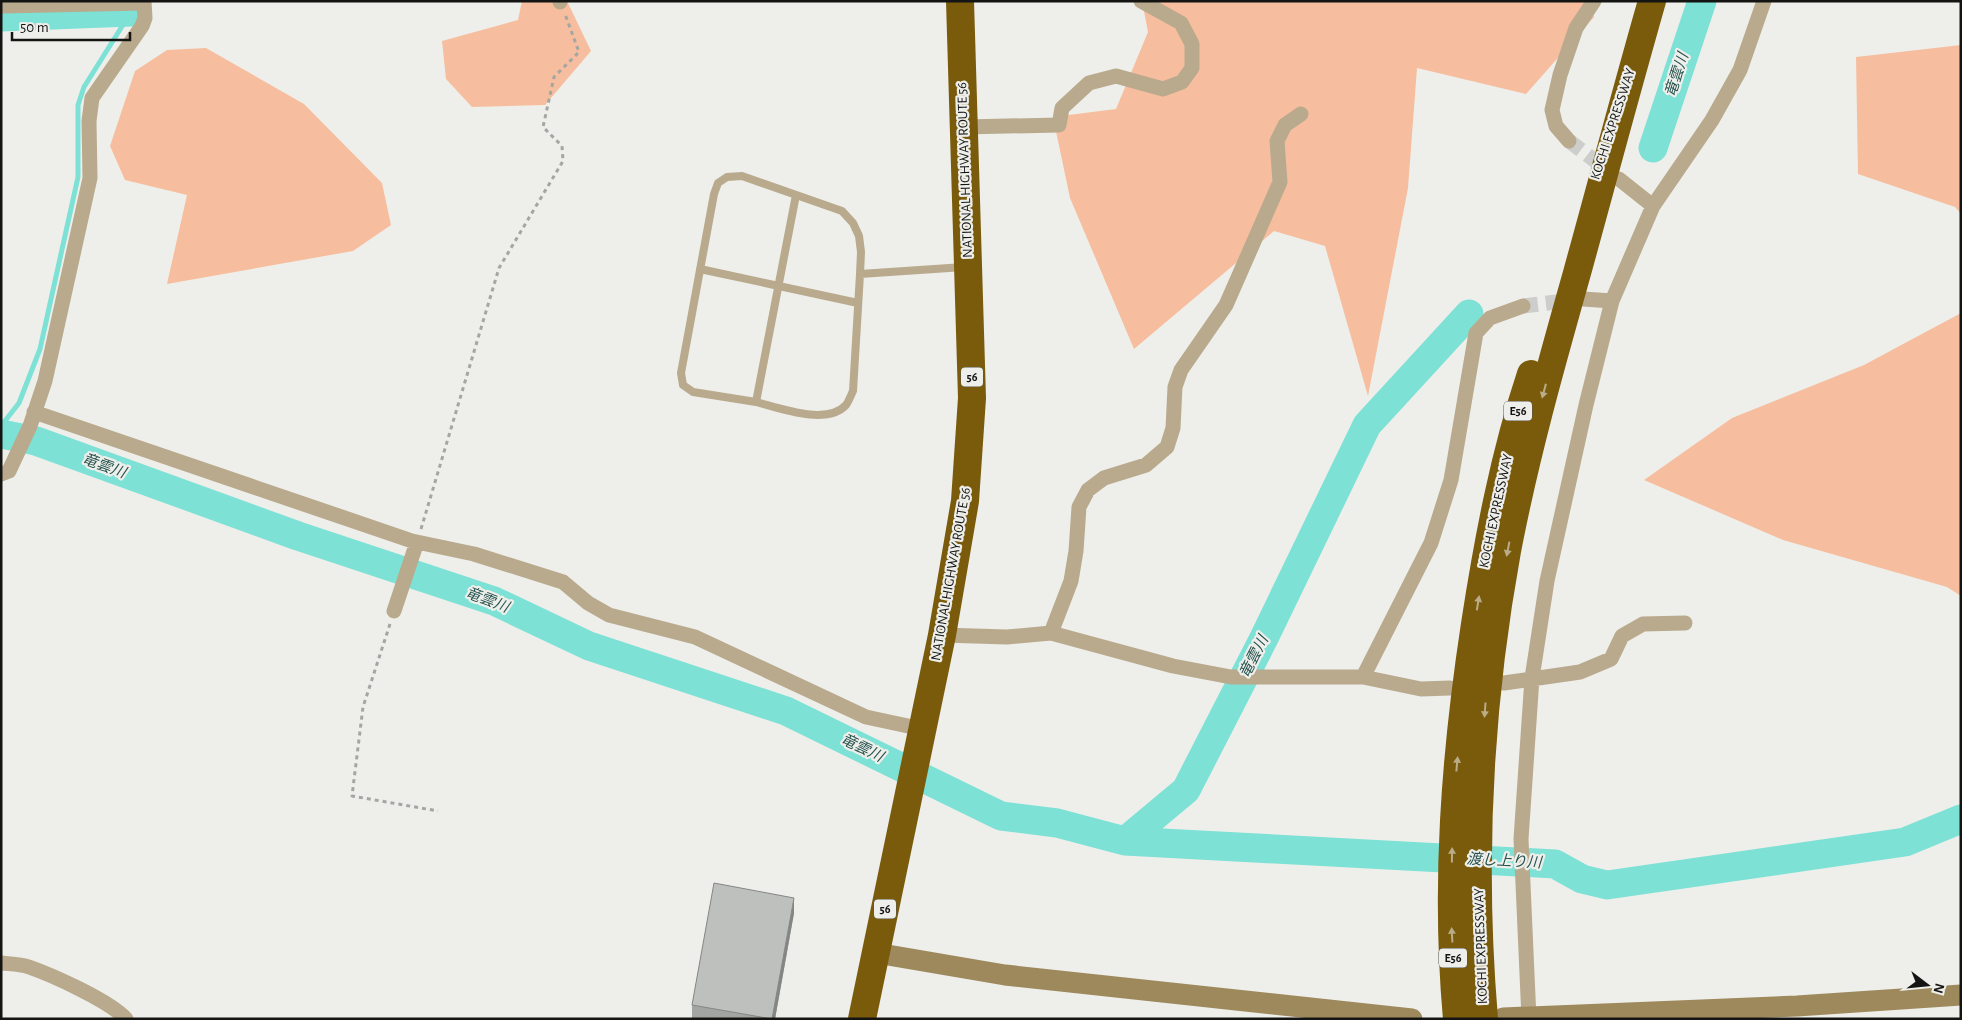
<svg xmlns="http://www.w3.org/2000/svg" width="1962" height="1020" font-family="'Alegreya Sans','Noto Sans JP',sans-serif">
<rect width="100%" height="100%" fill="#eeefeb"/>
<path fill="#f6be9e" d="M522 1H567L591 51 545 105 472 107 446 79 442 41 518 20Z
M1142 1H1590L1594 17 1526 94 1417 68 1408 188 1368 396 1325 246 1274 231 1134 349 1070 198 1053 117 1116 109 1148 32Z
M1961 45V214L1955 207 1858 174 1856 57Z
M206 48 304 104 382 183 391 225 353 251 167 284 187 195 125 180 110 146 135 71 167 50Z
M1961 313V596L1947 587 1783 540 1644 480 1732 418 1864 365Z"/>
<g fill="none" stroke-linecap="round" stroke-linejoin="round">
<path stroke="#7de1d5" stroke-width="5" d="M1 426 19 403 40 349 78 177V105L84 87 131 12"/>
<path stroke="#7de1d5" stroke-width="29" d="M1 17 131 12 133 1
M1653 148 1702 1
M1 434 36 441 298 536 494 601 589 646 786 711 1001 816 1057 823 1125 841 1555 864 1582 879 1607 885 1905 842 1961 819
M1125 841 1186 790 1264 638 1367 425 1469 314"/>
<path stroke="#cdcecb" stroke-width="15" stroke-dasharray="15 8" stroke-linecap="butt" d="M1569 141 1610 172
M1523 306 1573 300"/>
<path stroke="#a5a6a3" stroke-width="3" stroke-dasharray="4 4" stroke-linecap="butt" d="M421 529 499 268 563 161 562 146 543 127 554 77 579 52 565 14
M390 624 363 707 352 796 438 811"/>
<path stroke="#b9aa8d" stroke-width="8" d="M796 195 756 402 693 392 683 385 681 373 714 194 718 183 727 177 742 176 842 211 853 223 859 236 861 252 860 274
M700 269 858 303
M756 402C779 408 827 426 846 405 849 401 851 395 853 391L860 274 964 267"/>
<path stroke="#b9aa8d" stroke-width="15" d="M560 1V2
M1 6 144 3
M964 127 1059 125 1062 108 1089 83 1116 76 1163 89 1182 82 1192 68V44L1181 23 1141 1
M1569 141 1556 126 1552 110 1560 75 1576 28 1594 1
M1619 179 1653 206
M1583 299 1612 301 1653 206 1712 120 1740 70 1764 1
M34 412 412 541 474 554 563 582 588 603 609 615 695 637 866 717 922 729
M1 474 9 471 30 426 45 381 90 178 89 121 92 98 142 26 145 18 144 1
M394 611 417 542
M1051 633 1071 581 1076 551 1079 507 1088 490 1104 478 1146 465 1167 447 1173 428 1175 387 1181 370 1226 305 1280 182 1277 141 1285 125 1301 114
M942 635 1007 637 1051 633 1173 666 1231 677H1363L1421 689 1450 688
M1363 677 1431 543 1451 480 1476 333 1490 318 1523 306
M1504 683 1580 672 1611 659 1622 636 1643 624 1685 623
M1 963C10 964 20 964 29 967 52 975 110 1001 126 1019
M1529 1019 1521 839 1532 678 1547 581 1586 405 1612 301"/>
<path stroke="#9e895d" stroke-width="21" d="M876 953 1005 975 1412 1019
M1503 1018 1797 1006 1961 995"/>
<path stroke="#7a5b0c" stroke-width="28" d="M862 1019 942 635 965 501 972 398 960 1
M1457 1019C1445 886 1455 755 1475 624 1488 540 1504 455 1531 374
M1484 1019C1471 864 1479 704 1507 551 1525 457 1551 365 1577 273 1602 182 1626 92 1652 1"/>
</g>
<path fill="#a3a5a3" d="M794 913 775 1019H692V1005Z"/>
<path fill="#848684" d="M794 898V913L775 1019H772Z"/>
<path fill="#bdc0bd" stroke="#848684" d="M714 883 794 898 772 1019 692 1005Z"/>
<defs><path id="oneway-solid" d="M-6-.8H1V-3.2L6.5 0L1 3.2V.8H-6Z" transform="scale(1.25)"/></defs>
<g fill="#baac87">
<use href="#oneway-solid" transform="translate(1544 391) rotate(105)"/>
<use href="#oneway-solid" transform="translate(1508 549) rotate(101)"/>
<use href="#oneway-solid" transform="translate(1478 603) rotate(-81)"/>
<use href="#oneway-solid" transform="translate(1485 710) rotate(94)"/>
<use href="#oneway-solid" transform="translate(1457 764) rotate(-85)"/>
<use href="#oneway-solid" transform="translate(1452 855) rotate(-89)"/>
<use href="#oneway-solid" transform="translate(1452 935) rotate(-93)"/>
</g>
<g text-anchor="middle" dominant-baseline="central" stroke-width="4.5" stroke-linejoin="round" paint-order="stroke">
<g fill="#eeefeb" stroke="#555654" stroke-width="1">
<rect x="961" y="367.5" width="22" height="19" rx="4"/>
<rect x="1504" y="401.5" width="28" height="19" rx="4"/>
<rect x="874" y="899.5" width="22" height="19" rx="4"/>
<rect x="1439" y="948.5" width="28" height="19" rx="4"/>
</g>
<g font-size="12" font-weight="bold" fill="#141413">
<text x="972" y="377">56</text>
<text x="1518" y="411">E56</text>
<text x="885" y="909">56</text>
<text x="1453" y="958">E56</text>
</g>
<g font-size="14" fill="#141413" stroke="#eeefeb">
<text transform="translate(1613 124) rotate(-72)">KOCHI EXPRESSWAY</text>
<text transform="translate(965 170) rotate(-92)">NATIONAL HIGHWAY ROUTE 56</text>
<text transform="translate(1496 511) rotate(-78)">KOCHI EXPRESSWAY</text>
<text transform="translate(951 574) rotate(-80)">NATIONAL HIGHWAY ROUTE 56</text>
<text transform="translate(1481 946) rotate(-92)">KOCHI EXPRESSWAY</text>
</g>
<g font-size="15" font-style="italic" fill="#25524d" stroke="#eeefeb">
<text transform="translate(1677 75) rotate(-72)">竜雲川</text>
<text transform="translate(104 466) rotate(20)">竜雲川</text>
<text transform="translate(487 600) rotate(21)">竜雲川</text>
<text transform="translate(1254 657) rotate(-63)">竜雲川</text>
<text transform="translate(862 748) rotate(26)">竜雲川</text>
<text transform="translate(1504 861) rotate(3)">渡し上り川</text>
</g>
</g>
<rect width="1962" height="1020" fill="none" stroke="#141413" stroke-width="5"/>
<g transform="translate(1927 985) rotate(106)" stroke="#eeefeb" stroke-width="4" paint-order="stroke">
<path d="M0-4L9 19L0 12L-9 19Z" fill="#141413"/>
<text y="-8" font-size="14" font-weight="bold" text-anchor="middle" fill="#141413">N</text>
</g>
<path d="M12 32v8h118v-8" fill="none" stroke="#141413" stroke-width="2.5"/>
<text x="20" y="32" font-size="15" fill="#141413" stroke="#eeefeb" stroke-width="4" paint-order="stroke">50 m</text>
</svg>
